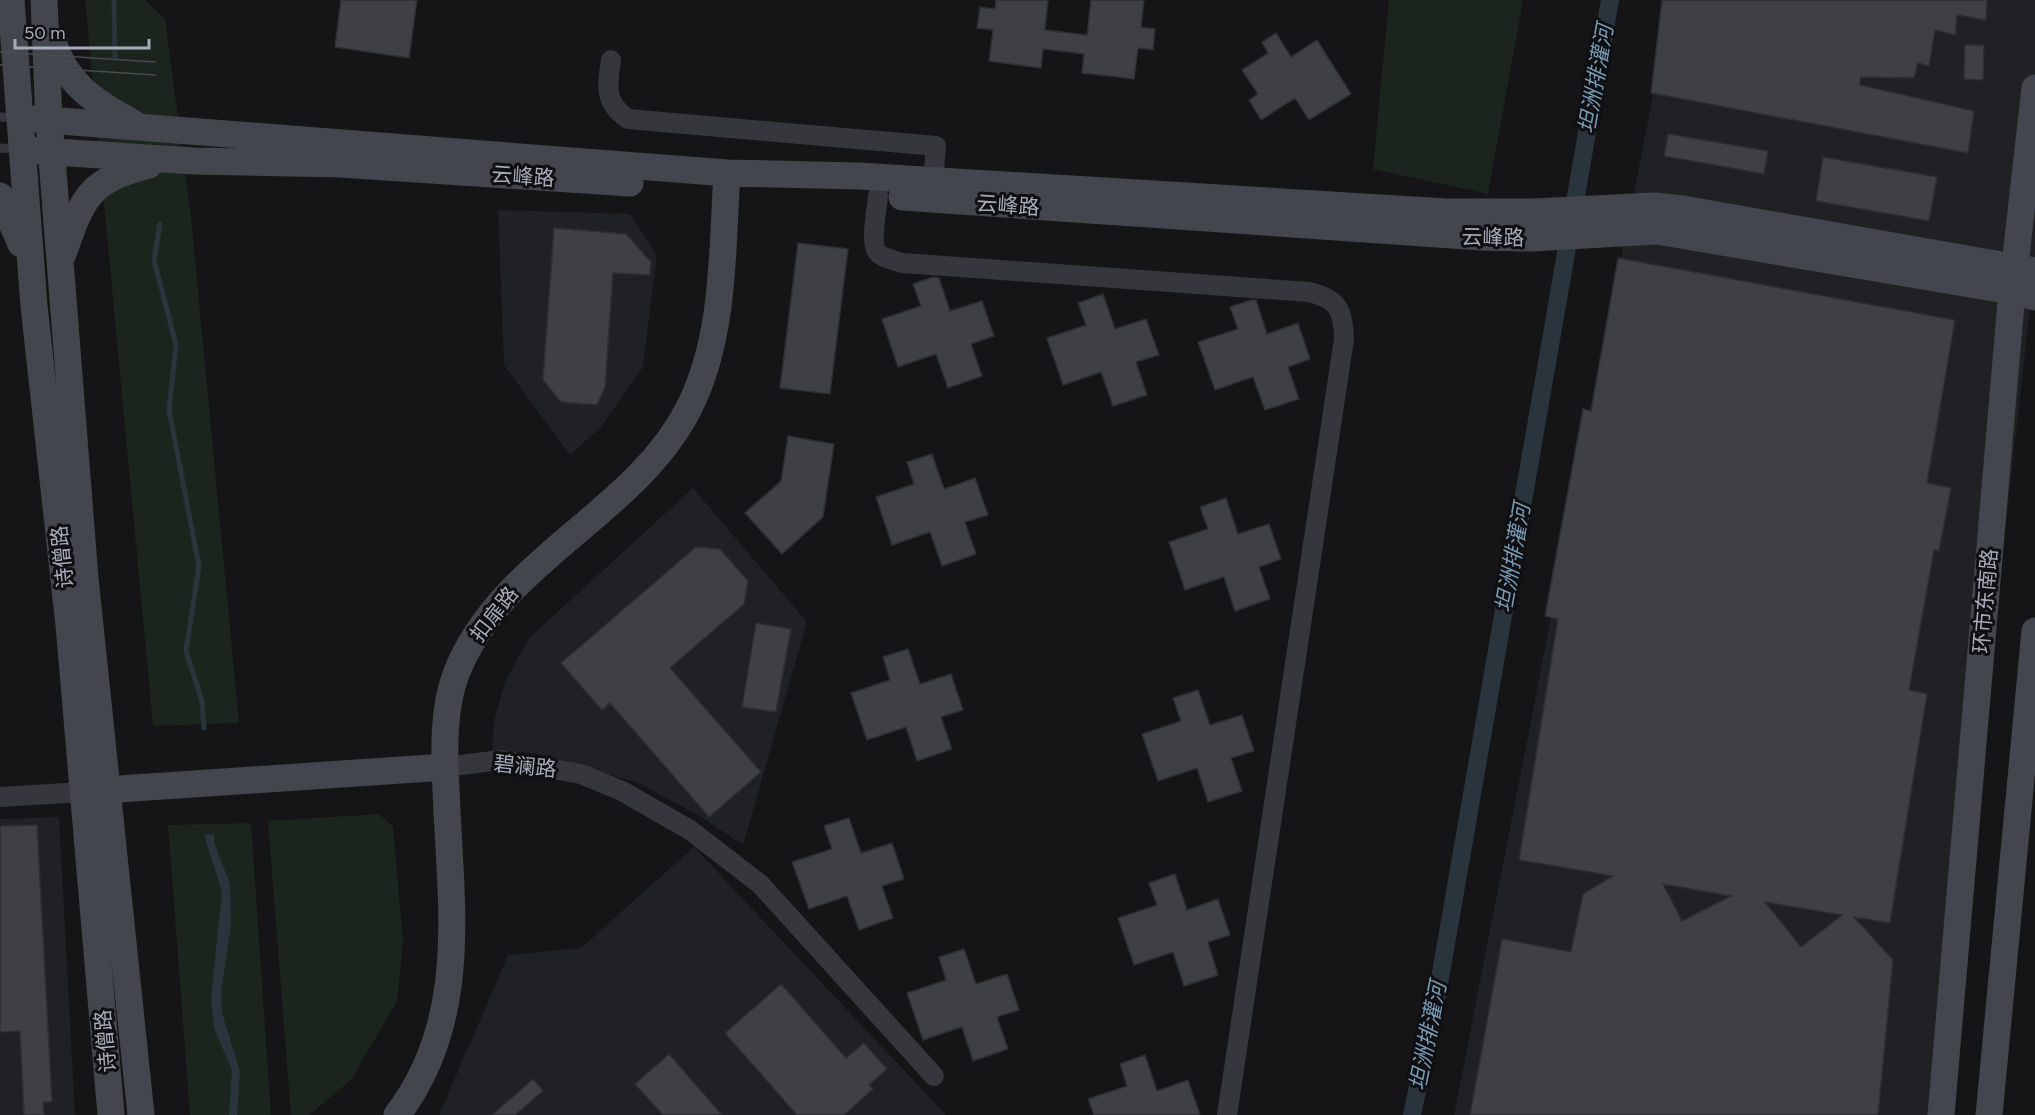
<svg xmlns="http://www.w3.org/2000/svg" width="2035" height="1115" font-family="Figtree,'Noto Sans SC',sans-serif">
<rect width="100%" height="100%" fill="#151517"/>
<path fill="#202124" d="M1667 0H2035V262L1940 1115H1454L1664 39Z
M498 210 630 214 657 255 643 367 600 428 570 455 504 365Z
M693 488 807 622 743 845 698 815 639 783 534 753 492 750 494 721 505 682 528 639Z
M59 817 75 1115H0V819Z
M694 847 946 1115H439L508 955 581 948Z"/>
<path fill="#1c251d" d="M85 0H145L165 19 191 217 239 723 153 726Z
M1389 0H1523L1488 194 1373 169Z
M379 814 393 827 403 941 397 1001 351 1080 309 1115H291L268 821Z
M251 823 271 1115H190L168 825Z"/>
<path fill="#2a343c" d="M214 834V842L230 884 231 925 221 993 222 1013 240 1071 237 1115H229L232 1070 214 1028 211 998 222 892 205 838V835Z"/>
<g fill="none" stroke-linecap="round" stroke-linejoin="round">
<path stroke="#2a343c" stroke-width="5" d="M114 0 115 56
M160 224 154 260 176 345 169 410 199 566 186 651 202 701 204 728"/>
<path stroke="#2a343c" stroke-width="18" d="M1412 1115 1438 990 1610 0"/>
</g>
<path fill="#3e4044" stroke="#2e2e33" stroke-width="1.5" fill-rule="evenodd" d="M341 0H417L409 58 335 47Z
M996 0H1048L1045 30 1087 35 1091 0H1144L1141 27 1155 29 1153 50 1138 48 1134 79 1082 73 1084 54 1043 49 1041 68 989 61 993 30 977 28 980 7 995 9Z
M1662 0H1987L1986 20 1957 15 1955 35 1935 30 1929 66 1918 63 1914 78 1861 77 1860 85 1974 111 1968 153 1651 93Z
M1276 33 1291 57 1317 40 1351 94 1309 120 1295 98 1261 120 1249 100 1258 94 1242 70 1268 53 1262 42Z
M1965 45H1984L1983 80 1964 79Z
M1668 134 1768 151 1764 174 1664 156Z
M1823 157 1937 177 1929 221 1816 201Z
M554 228 626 234 651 262 650 275 613 273 605 387 597 405 561 402 543 380Z
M798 243 848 249 830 394 780 388Z
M1618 258 1955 320 1927 483 1951 488 1939 551 1934 550 1909 690 1927 694 1890 923 1854 917 1893 960 1878 1115H1470L1502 939 1571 952 1583 894 1613 876 1519 860 1558 619 1545 616 1583 409 1591 411ZM1663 884 1731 896 1682 921ZM1765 902 1842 915 1801 947Z
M933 277 939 278 950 311 982 301 994 336 971 344 982 376 948 388 936 354 898 367 882 319 921 306 913 284Z
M1103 294 1115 329 1146 319 1159 355 1136 362 1147 395 1113 406 1101 372 1063 385 1047 338 1086 325 1078 303Z
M1251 300H1256L1267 334 1298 323 1310 359 1288 367 1299 399 1265 410 1253 377 1215 390 1198 342 1238 329 1230 307Z
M788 436 834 444 823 517 782 554 745 513 781 481Z
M932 454 944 489 975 478 988 515 965 522 976 554 942 566 930 532 892 545 876 497 914 484 907 462Z
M1226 498 1238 534 1269 524 1281 559 1259 567 1270 599 1235 611 1224 577 1185 590 1169 542 1208 529 1200 507Z
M696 547 720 549 748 581 744 604 670 668 761 772 709 817 610 703 602 710 561 663Z
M756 623 791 629 776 712 742 707Z
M908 649 920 684 951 674 963 710 941 717 952 749 917 761 906 727 867 740 851 693 890 680 883 657Z
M1198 690 1210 725 1242 715 1254 751 1231 758 1242 791 1208 802 1197 768 1158 781 1142 734 1181 721 1173 698Z
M849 818 861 853 892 843 904 879 882 886 893 918 859 930 847 896 809 909 792 862 832 849 824 826Z
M37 825 52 1102H43L44 1115H24L20 1031 0 1032V826Z
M1175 874 1187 910 1218 899 1230 935 1208 942 1218 975 1184 986 1173 952 1134 965 1118 918 1157 905 1149 883Z
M964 949 976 984 1007 974 1019 1010 997 1017 1008 1049 973 1061 962 1027 923 1040 907 993 946 980 939 957Z
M781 984 846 1058 864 1043 887 1069 869 1085 873 1089 844 1115H797L725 1033Z
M669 1054 722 1115H663L635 1084Z
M1145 1055 1157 1091 1188 1080 1200 1115H1094L1088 1099 1127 1086 1120 1064Z
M533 1079 543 1091 515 1115H492Z"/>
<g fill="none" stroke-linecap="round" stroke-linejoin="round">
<path stroke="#35373c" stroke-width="9" d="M0 117 19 118
M0 148 19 149"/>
<path stroke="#35373c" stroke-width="20" d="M611 60C607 85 604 103 628 119L936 146 933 181
M878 196C877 209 869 246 879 254 885 259 896 261 903 263L1309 292C1338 299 1343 309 1344 339L1227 1115
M445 767 501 760 581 774 622 791 690 830 760 884 934 1076
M0 797 82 792"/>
<path stroke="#43464c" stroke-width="27" d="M11 0 34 306 69 625 111 1115
M44 0 49 121 85 578 141 1115
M52 39C66 85 94 101 133 123
M21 118 727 173 859 176 1447 212H1534L1654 206 1683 209 2035 271
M24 150 194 161 340 164 630 183
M0 196 21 244
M902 197 1481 237 1531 238 1657 231 2012 291 2035 297
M63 254C83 197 88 181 149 165
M90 791 445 767
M397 1115C471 1018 450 903 446 789 444 753 443 708 456 674 501 558 636 515 690 406 725 335 722 250 727 173
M1941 1115 2012 291 2035 88
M1989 1115 2035 631"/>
<path stroke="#484b51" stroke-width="1.5" d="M0 52 155 62
M0 65 155 75"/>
</g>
<g text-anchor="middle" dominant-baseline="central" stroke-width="6" stroke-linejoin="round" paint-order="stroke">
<g font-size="21" fill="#a5abb8" stroke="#101012">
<text transform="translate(523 176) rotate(4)">云峰路</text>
<text transform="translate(1008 205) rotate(4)">云峰路</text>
<text transform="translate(1493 237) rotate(1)">云峰路</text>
<text transform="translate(62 557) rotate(-96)">诗僧路</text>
<text transform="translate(1985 601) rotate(-85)">环市东南路</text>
<text transform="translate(494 614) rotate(-52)">扣扉路</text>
<text transform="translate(525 766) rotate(6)">碧澜路</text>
<text transform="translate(105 1041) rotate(-95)">诗僧路</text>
</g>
<g font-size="22" font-style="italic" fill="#799bb6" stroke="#101012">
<text transform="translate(1596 79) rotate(-80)">坦洲排灌河</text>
<text transform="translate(1513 558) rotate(-80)">坦洲排灌河</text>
<text transform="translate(1428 1036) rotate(-79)">坦洲排灌河</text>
</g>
</g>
<path d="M15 39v9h134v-9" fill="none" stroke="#a5abb8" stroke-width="3"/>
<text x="24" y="39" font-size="18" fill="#a5abb8" stroke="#101012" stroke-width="4.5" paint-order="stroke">50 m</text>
</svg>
